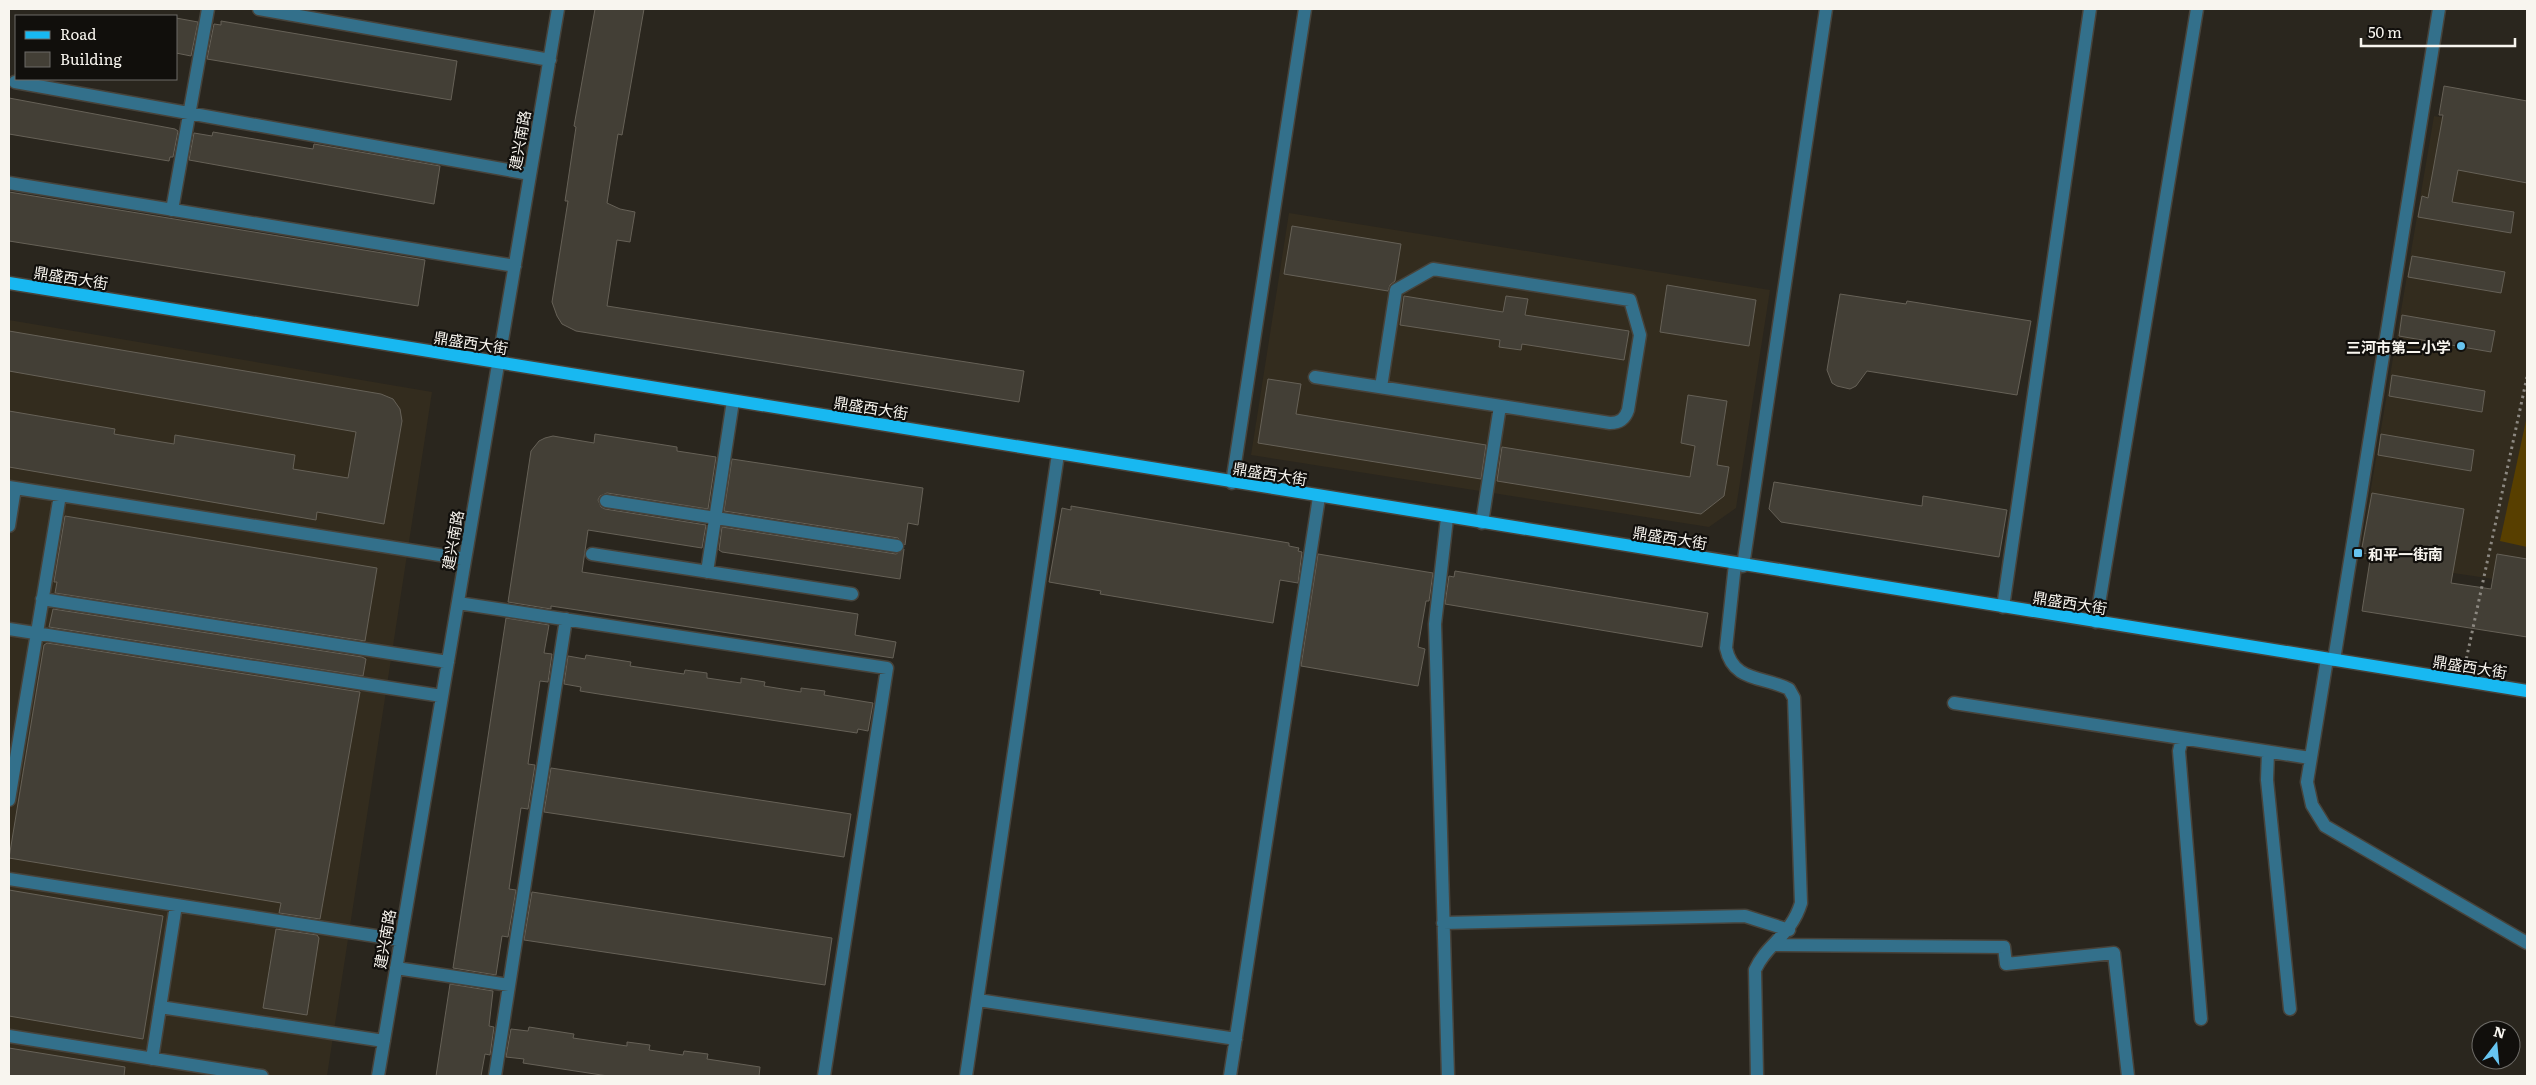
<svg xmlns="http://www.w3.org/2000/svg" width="2536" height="1085" font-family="Literata,'Noto Sans SC',serif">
<rect width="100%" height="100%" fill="#2a261e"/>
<path fill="#332c1e" d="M2434 116 2527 133V584L2359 559Z
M1289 213 1770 290 1736 508 1709 527 1251 455Z
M9 320 432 392 327 1076H9Z"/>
<path fill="#583f00" d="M2527 416V547L2500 541Z"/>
<path fill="#433f36" stroke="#666157" d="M595 9H644L622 135 618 134 607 203 620 209 635 212 630 242 617 240 607 306 1024 371 1019 402 576 331 562 324 557 316 552 302 568 201H565L576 127 574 126Z
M176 18 198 22 191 56 176 53Z
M221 21 457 61 451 100 207 59 214 24 221 25Z
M2444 86 2527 101V183L2458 170 2452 202 2514 212 2511 233 2418 217 2422 196 2428 198 2443 115H2439Z
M9 98 175 129 178 131 173 157H170L169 161 9 134Z
M213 132 313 149 314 144 440 166 434 204 189 160 194 133 212 136Z
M9 192 425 260 418 306 9 241Z
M1292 226 1401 244 1395 281 1390 285 1388 291 1284 274Z
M2412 256 2505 272 2501 293 2408 277Z
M1667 285 1756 300 1749 346 1660 332Z
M1840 294 1906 304 1907 301 2031 321 2017 395 1867 371 1856 386 1850 389 1837 386 1832 383 1827 370Z
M1404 296 1503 312 1506 296 1528 299 1525 315 1629 331 1624 360 1522 344 1521 350 1499 347 1500 340 1400 325Z
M2402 315 2495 331 2491 352 2399 336Z
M9 331 381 394 393 399 400 409 402 421 384 524 317 512 316 520 9 467V411L115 429 114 434 174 444 175 435 295 455 293 469 348 478 356 432 9 371Z
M2392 375 2485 391 2482 412 2389 396Z
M1268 379 1301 384 1296 414 1486 445 1481 479 1258 443Z
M1688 395 1727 401 1717 465 1729 467 1724 496 1701 514 1497 481 1502 447 1690 477 1695 446 1681 443Z
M595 434 677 447V451L716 457 708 509 607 493 600 496 598 500 601 507 605 509 706 525 702 548 588 530 582 572 858 614 855 635 896 642 893 658 551 606V609L508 602 531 451 539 441 545 438 553 436 594 443Z
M2381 434 2474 450 2471 471 2378 455Z
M732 459 923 488 918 525 908 523 905 545 898 538 724 511Z
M1774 482 1922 506 1923 496 2007 510 1999 557 1781 522 1769 509Z
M2372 493 2464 509 2451 583 2491 589 2497 554 2527 559V637L2362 611 2371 554 2361 553Z
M1071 506 1289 543V546L1299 548 1298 551 1302 552 1298 583 1280 580 1273 623 1100 594 1101 591 1049 582 1062 508 1071 510Z
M65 516 377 568 365 641 55 593 57 582H54Z
M722 527 896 554 904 549 900 579 722 552 719 550Z
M1318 554 1433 573 1429 601H1426L1418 647 1425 649 1418 686 1301 666Z
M1455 571 1708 613 1702 647 1445 604 1449 576 1454 577Z
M53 609 362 657 366 659 363 676 49 627Z
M506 618 549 625 544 653 552 654 548 682 540 681 528 764 535 765 528 809 521 808 509 889 516 890 508 937 502 936 496 975 453 968Z
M47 643 360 692 320 919 279 913 281 903 9 858 44 645Z
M586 655 631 662 630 666 684 674 685 670 707 673V678L741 683V678L765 682 764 686 801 692V688L825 691 824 695 873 703 868 731 858 729 857 733 605 695 580 691 581 687 564 684 568 656 585 659Z
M551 768 851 814 844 857 544 812Z
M9 890 163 916 143 1039 9 1016Z
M532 892 832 938 825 985 524 940Z
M276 929 317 935 319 938 307 1015 263 1008Z
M450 984 493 991 489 1026 494 1027 490 1055 485 1054 481 1076H436Z
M529 1027 574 1034 573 1038 627 1046V1042L650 1045 649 1050 683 1055 684 1051 708 1054 707 1059 760 1067 759 1076H608L523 1063 524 1059 506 1057 511 1029 528 1031Z
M9 1048 125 1067 124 1076H9Z"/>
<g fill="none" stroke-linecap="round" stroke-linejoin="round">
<g stroke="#47433b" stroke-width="15">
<path id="minor" d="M259 9 550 60
M15 82 530 174
M9 183 515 266
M172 210 208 9
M1315 377 1610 423C1620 423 1625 419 1628 410L1640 335 1630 300 1433 269 1396 290 1381 387
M1232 483 1305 9
M9 487 465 559
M606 501 897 546
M1447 518 1435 624 1448 1076
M1482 523 1500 406
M9 526 15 488
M592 554 852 594
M1735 564 1726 648C1733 682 1763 676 1789 689L1794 698 1801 903C1791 936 1767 943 1755 970L1757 1076
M1743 566 1826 9
M707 572 733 401
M42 599 448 662
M458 603 887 668 824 1076
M2003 607 2090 9
M2096 622 2197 9
M9 629 442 696
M2327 659 2307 782 2312 805 2325 826 2527 943
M2334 660 2439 9
M1954 703 2310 758
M2182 739 2179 751 2201 1019
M2268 752 2267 780 2290 1009
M9 800 60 495
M9 879 401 940
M1443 923 1745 916 1789 930
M1775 945 2004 947 2006 964 2114 953 2128 1076
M396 968 509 985
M978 1000 1236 1039
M160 1007 384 1041
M9 1036 262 1076
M152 1059 176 905
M378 1076 558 9
M495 1076 566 619
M966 1076 1058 454
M1230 1076 1319 497"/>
</g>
<g stroke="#47433b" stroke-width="15">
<path id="major" d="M9 283 2527 691"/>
</g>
<path stroke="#8c8881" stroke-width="3" stroke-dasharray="2.5 4" stroke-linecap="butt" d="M2465 665 2527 377"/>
<use href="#minor" stroke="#33708b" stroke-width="12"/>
<use href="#major" stroke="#18b8f1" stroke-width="12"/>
</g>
<g fill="#67c4f0" stroke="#110f0c" stroke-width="2">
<circle cx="2461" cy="346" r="5"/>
<rect x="2353" y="548" width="10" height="10" rx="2.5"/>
</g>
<g text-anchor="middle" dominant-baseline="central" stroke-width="4.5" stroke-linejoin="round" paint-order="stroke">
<g font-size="15" fill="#f8f5ef" stroke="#110f0c">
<text transform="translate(519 140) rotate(-80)">建兴南路</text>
<text transform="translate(71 277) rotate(9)">鼎盛西大街</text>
<text transform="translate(471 342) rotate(9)">鼎盛西大街</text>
<text transform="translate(871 407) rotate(9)">鼎盛西大街</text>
<text transform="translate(1270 473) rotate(9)">鼎盛西大街</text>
<text transform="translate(1670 537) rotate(9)">鼎盛西大街</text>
<text transform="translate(452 540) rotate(-80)">建兴南路</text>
<text transform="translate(2070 602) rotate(9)">鼎盛西大街</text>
<text transform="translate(2470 666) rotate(9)">鼎盛西大街</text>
<text transform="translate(384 939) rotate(-80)">建兴南路</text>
</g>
<g font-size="15" font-weight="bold" fill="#f8f5ef" stroke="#110f0c" text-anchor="end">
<text x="2451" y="346">三河市第二小学</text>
<text x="2368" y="553" text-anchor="start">和平一街南</text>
</g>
</g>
<rect width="2536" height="1085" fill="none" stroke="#f8f5ef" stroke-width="20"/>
<rect x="15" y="15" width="162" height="65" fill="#110f0c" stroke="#6d6b67"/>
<rect x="25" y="31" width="25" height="8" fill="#18b8f1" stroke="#6d6b67"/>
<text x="60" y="40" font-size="15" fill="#f8f5ef">Road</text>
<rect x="25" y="52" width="25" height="15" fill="#433f36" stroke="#6d6b67"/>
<text x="60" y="65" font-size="15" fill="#f8f5ef">Building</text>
<g transform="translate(2496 1045) rotate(16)"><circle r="24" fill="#110f0c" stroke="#6d6b67"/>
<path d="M0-4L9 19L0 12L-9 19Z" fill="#67c4f0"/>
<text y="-8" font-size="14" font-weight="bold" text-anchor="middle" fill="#f8f5ef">N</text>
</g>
<path d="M2361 38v8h154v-8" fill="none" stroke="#f8f5ef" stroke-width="2.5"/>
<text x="2368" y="38" font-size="15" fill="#f8f5ef" stroke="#110f0c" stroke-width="4" paint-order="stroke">50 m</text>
</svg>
